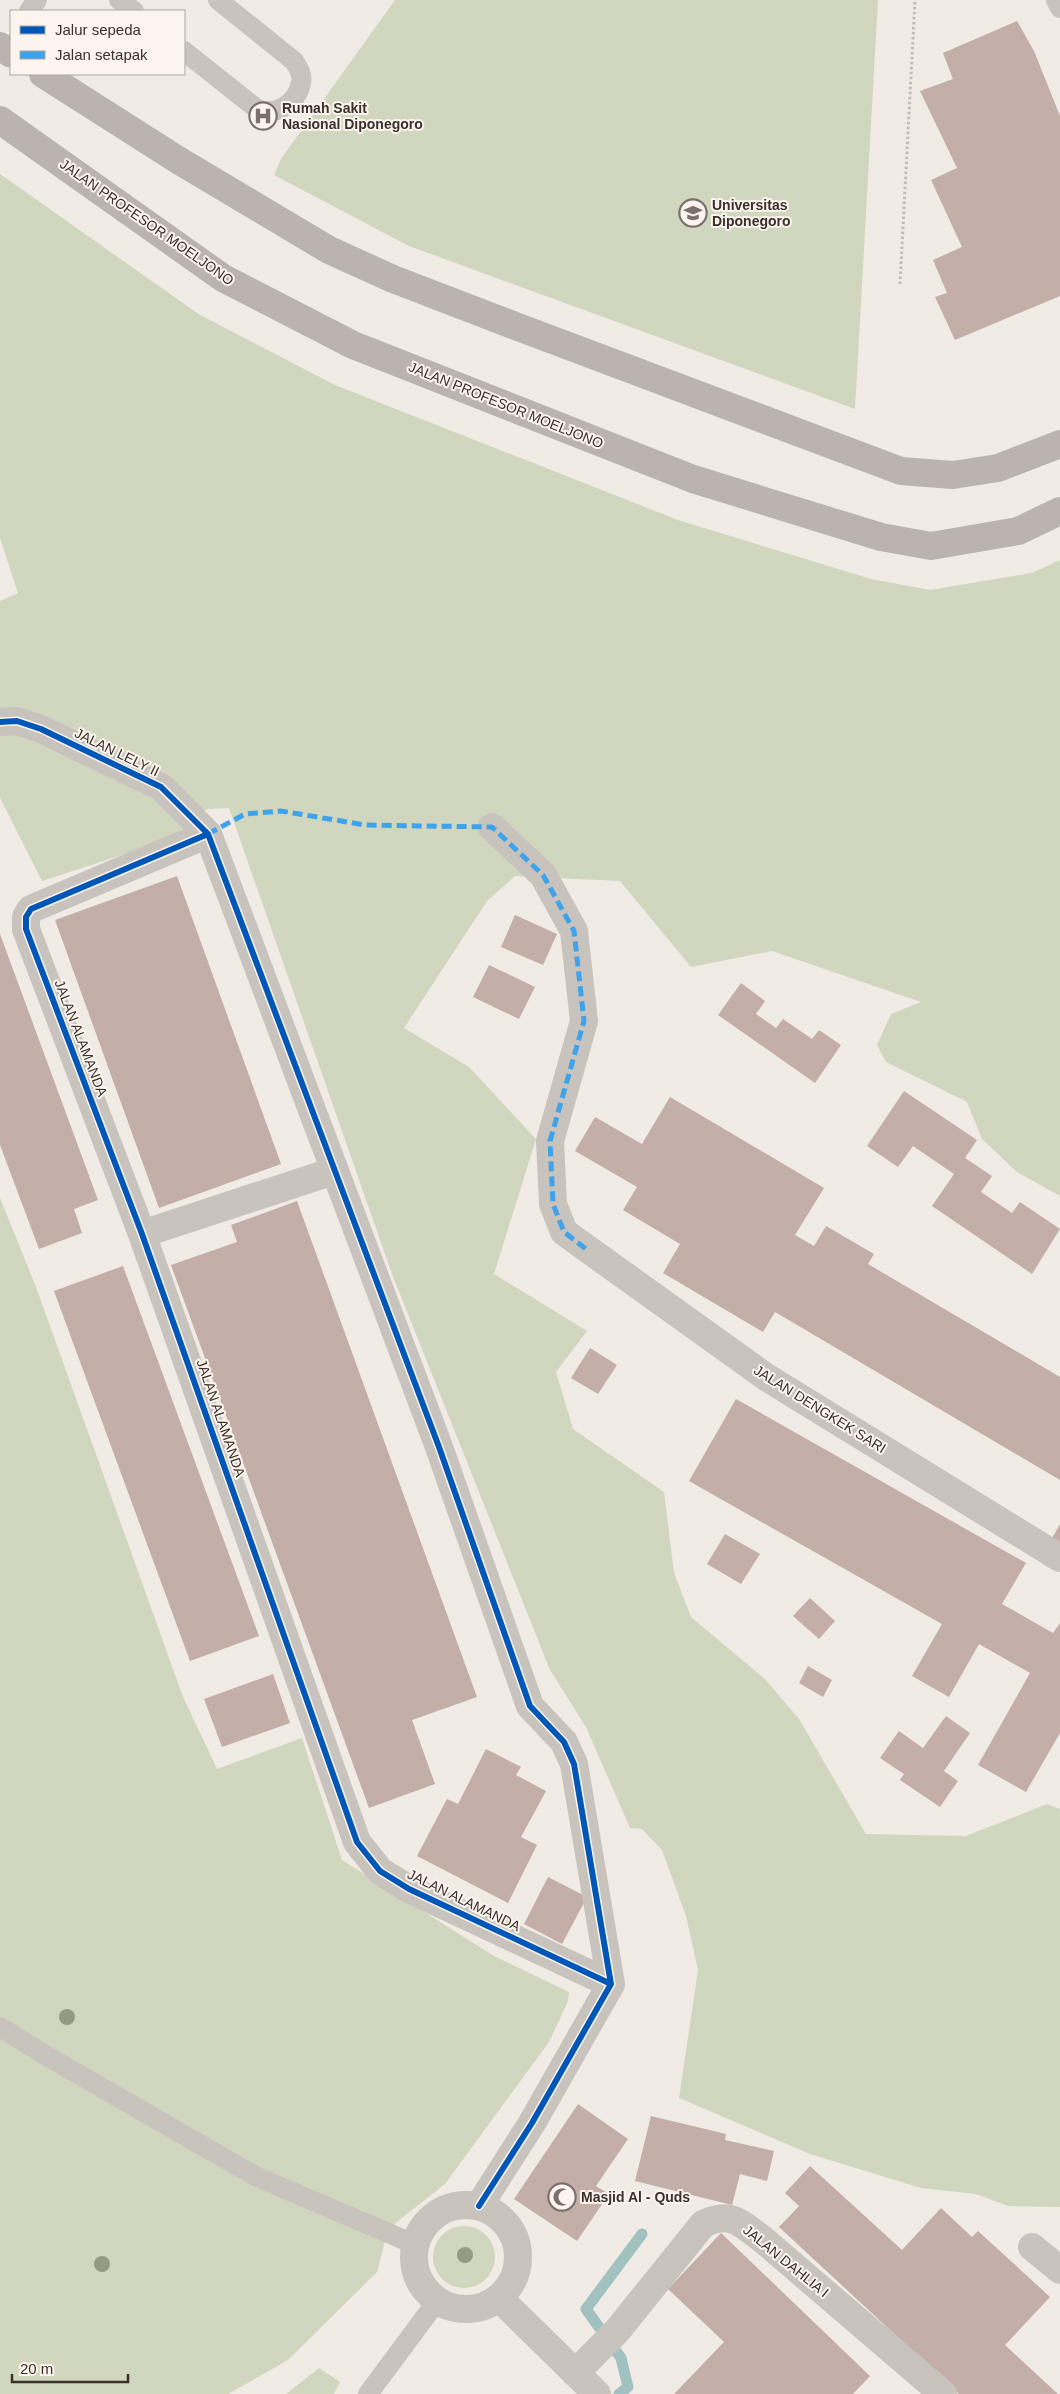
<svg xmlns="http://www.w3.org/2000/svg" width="1060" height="2394" font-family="Arial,sans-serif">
<rect width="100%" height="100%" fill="#f0ebe5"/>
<path fill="#d1d6bf" d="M395 0H878L855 409 409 246 274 175 281 159Z
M0 174 200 315 335 385 678 520 871 579 930 590 1032 573 1060 560V1196L1017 1172 982 1139 967 1102 886 1062 877 1045 891 1014 921 1002 772 951 691 967 620 881 515 876 487 901 404 1028 469 1067 536 1139 494 1274 587 1331 556 1372 573 1429 664 1492 674 1573 691 1617 765 1679 799 1719 866 1834 966 1836 1047 1804 1060 1809V2207L1008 2206 976 2194 921 2188 810 2154 679 2098 698 1970 686 1916 662 1850 642 1829 630 1828 586 1727 550 1670 392 1274 229 808 207 809 168 840 42 881 0 798V601L18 593 0 538Z
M0 1198 36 1287 183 1697 217 1769 302 1738 342 1860 494 1956 569 1992 568 2001 549 2042 445 2184 388 2229 377 2272 288 2360 228 2394H0Z
M433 2257a31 31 0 1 1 62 0a31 31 0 1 1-62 0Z
M319 2368 340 2382 334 2394H286Z"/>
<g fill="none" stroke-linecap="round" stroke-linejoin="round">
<path stroke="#a1c2c1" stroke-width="11" d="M619 2394 628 2387 621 2358 586 2309 642 2234"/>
</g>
<path fill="#c3afa7" d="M1017 21 1034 51 1060 116V296L955 340 935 297 947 293 933 260 962 247 931 180 957 168 920 91 953 79 943 53Z
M177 876 281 1164 159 1208 55 920Z
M515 915 557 934 543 965 501 947Z
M0 934 98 1200 74 1209 82 1233 39 1249 0 1145Z
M489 965 535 987 519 1019 473 997Z
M741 983 765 1001 756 1014 776 1028 783 1019 812 1039 819 1030 841 1045 815 1083 718 1015Z
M904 1091 977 1140 965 1158 992 1176 981 1192 1012 1213 1020 1202 1060 1229 1032 1274 932 1206 954 1174 913 1146 898 1167 867 1146Z
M670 1097 824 1188 795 1235 814 1246 826 1226 874 1254 868 1264 1060 1377V1480L775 1312 763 1332 663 1273 680 1244 623 1210 637 1187 575 1151 595 1117 642 1144Z
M297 1201 477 1697 412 1720 435 1784 369 1808 171 1265 237 1242 231 1225Z
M123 1266 259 1636 190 1661 54 1291Z
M590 1348 617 1365 598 1394 571 1378Z
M736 1399 1026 1563 1002 1604 1053 1633 1060 1623V1733L1026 1792 978 1765 1030 1673 979 1644 949 1697 912 1676 942 1624 689 1481Z
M1060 1524V1547L1050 1542Z
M725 1534 760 1554 741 1584 707 1564Z
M810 1598 835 1621 819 1639 793 1616Z
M808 1666 832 1680 823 1697 799 1683Z
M273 1674 290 1723 222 1747 204 1699Z
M946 1716 970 1733 944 1771 958 1781 940 1807 900 1780 904 1774 880 1758 899 1731 923 1748Z
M486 1749 521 1767 516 1775 546 1791 521 1837 537 1845 508 1903 417 1856 447 1799 458 1804Z
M548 1877 587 1897 562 1944 524 1924Z
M578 2104 628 2139 596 2186 609 2194 577 2241 514 2199Z
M651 2116 726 2134 725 2140 774 2151 767 2181 740 2174 732 2205 635 2181Z
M810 2166 902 2250 941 2208 972 2237 978 2231 1025 2274 1050 2297 1005 2345 1058 2394H959L779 2227 799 2206 785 2193Z
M721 2233 870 2376 853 2394H674L724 2342 668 2289Z"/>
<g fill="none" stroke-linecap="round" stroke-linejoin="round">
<path stroke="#c2bbb6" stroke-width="3" stroke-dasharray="2.5 2.5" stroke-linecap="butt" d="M900 284 915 0"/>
<path stroke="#c9c3be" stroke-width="20" d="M119 0 134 11
M1056 0 1060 8
M29 11 37 0
M184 51 257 109C276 117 297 103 301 83 303 75 298 67 294 61L218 0
M0 2027 45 2055 257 2177 414 2244
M368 2394 437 2301"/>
<path stroke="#c9c3be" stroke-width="28" d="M0 722 17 721 41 729 161 787 208 834 439 1447 530 1706 564 1742 574 1764 611 1984
M492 827 543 875 574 931 584 1021 550 1141 553 1204 564 1232 766 1377 1060 1558
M208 834 31 909 26 917V929L142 1234 357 1842 380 1871 409 1889 611 1984 532 2123 479 2206
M142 1234 334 1171
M414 2257a52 52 0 1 1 104 0a52 52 0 1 1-104 0Z
M1032 2247 1060 2270
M499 2298 597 2394
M575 2373 617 2331 703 2224C731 2211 739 2222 761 2238L943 2394"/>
<path stroke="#bab3ae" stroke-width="28" d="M0 46 11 54
M43 74 178 160 329 250 393 279 518 327 901 471 953 475 998 468 1060 444
M0 120 223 278 353 345 693 479 881 537 931 546 1018 531 1060 511"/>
<path stroke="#3fa3eb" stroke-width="5" stroke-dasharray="10 5" stroke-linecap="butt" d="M208 834 245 814 281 811 365 825 492 827 543 875 574 931 584 1021 550 1141 553 1204 564 1232 586 1249"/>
<g stroke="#fbf5ee" stroke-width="9">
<path id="cycleway" d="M0 722 17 721 41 729 161 787 208 834 439 1447 530 1706 564 1742 574 1764 611 1984
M208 834 31 909 26 917V929L142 1234 357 1842 380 1871 409 1889 611 1984 532 2123 479 2206"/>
</g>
<use href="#cycleway" stroke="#0057b8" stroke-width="6"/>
</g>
<g fill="#959b80">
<circle cx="67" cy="2017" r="8"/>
<circle cx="465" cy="2255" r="8"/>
<circle cx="102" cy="2264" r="8"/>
</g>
<defs>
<g id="hospital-ring" transform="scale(1.4375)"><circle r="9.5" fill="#fbf5ee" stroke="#7a716c" stroke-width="1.5"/><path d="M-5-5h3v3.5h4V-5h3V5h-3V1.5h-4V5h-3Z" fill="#7a716c"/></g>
<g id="university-ring" transform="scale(1.4375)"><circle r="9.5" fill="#fbf5ee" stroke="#7a716c" stroke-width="1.5"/><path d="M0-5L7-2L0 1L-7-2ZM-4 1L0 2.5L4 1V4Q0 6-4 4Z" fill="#7a716c"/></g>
<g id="mosque-ring" transform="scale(1.4375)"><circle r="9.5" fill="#fbf5ee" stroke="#7a716c" stroke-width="1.5"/><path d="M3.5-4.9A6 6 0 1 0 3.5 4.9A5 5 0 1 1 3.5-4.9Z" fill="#7a716c"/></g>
</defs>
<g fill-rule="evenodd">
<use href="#hospital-ring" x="263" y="116"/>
<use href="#university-ring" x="693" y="213"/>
<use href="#mosque-ring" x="562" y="2197"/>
</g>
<g text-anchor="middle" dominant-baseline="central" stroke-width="4" stroke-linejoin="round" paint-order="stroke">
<g font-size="14" font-weight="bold" fill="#3b302b" stroke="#fbf5ee" text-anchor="start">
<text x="282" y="108">Rumah Sakit<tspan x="282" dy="16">Nasional Diponegoro</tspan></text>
<text x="712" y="205">Universitas<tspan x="712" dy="16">Diponegoro</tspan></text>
<text x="581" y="2197">Masjid Al - Quds</text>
</g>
<g font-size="14" fill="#3b302b" stroke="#fbf5ee">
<text transform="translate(147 222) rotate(35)">JALAN PROFESOR MOELJONO</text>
<text transform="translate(506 405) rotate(22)">JALAN PROFESOR MOELJONO</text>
<text transform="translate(117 752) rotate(26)">JALAN LELY II</text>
<text transform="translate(81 1038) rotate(69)">JALAN ALAMANDA</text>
<text transform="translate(820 1409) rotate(32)">JALAN DENGKEK SARI</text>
<text transform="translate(221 1418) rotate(71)">JALAN ALAMANDA</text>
<text transform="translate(464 1900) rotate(26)">JALAN ALAMANDA</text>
<text transform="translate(786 2261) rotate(39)">JALAN DAHLIA I</text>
</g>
</g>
<rect x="10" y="10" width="175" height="65" fill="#fbf5ee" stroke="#aea6a0"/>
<rect x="20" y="26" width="25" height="8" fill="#0057b8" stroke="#aea6a0"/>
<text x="55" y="35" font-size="15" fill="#3b302b">Jalur sepeda</text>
<rect x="20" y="51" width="25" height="8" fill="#3fa3eb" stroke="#aea6a0"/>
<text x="55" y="60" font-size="15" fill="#3b302b">Jalan setapak</text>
<path d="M12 2374v8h116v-8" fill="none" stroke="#3b302b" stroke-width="2.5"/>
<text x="20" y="2374" font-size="15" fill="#3b302b" stroke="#fbf5ee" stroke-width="4" paint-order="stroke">20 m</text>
</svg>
